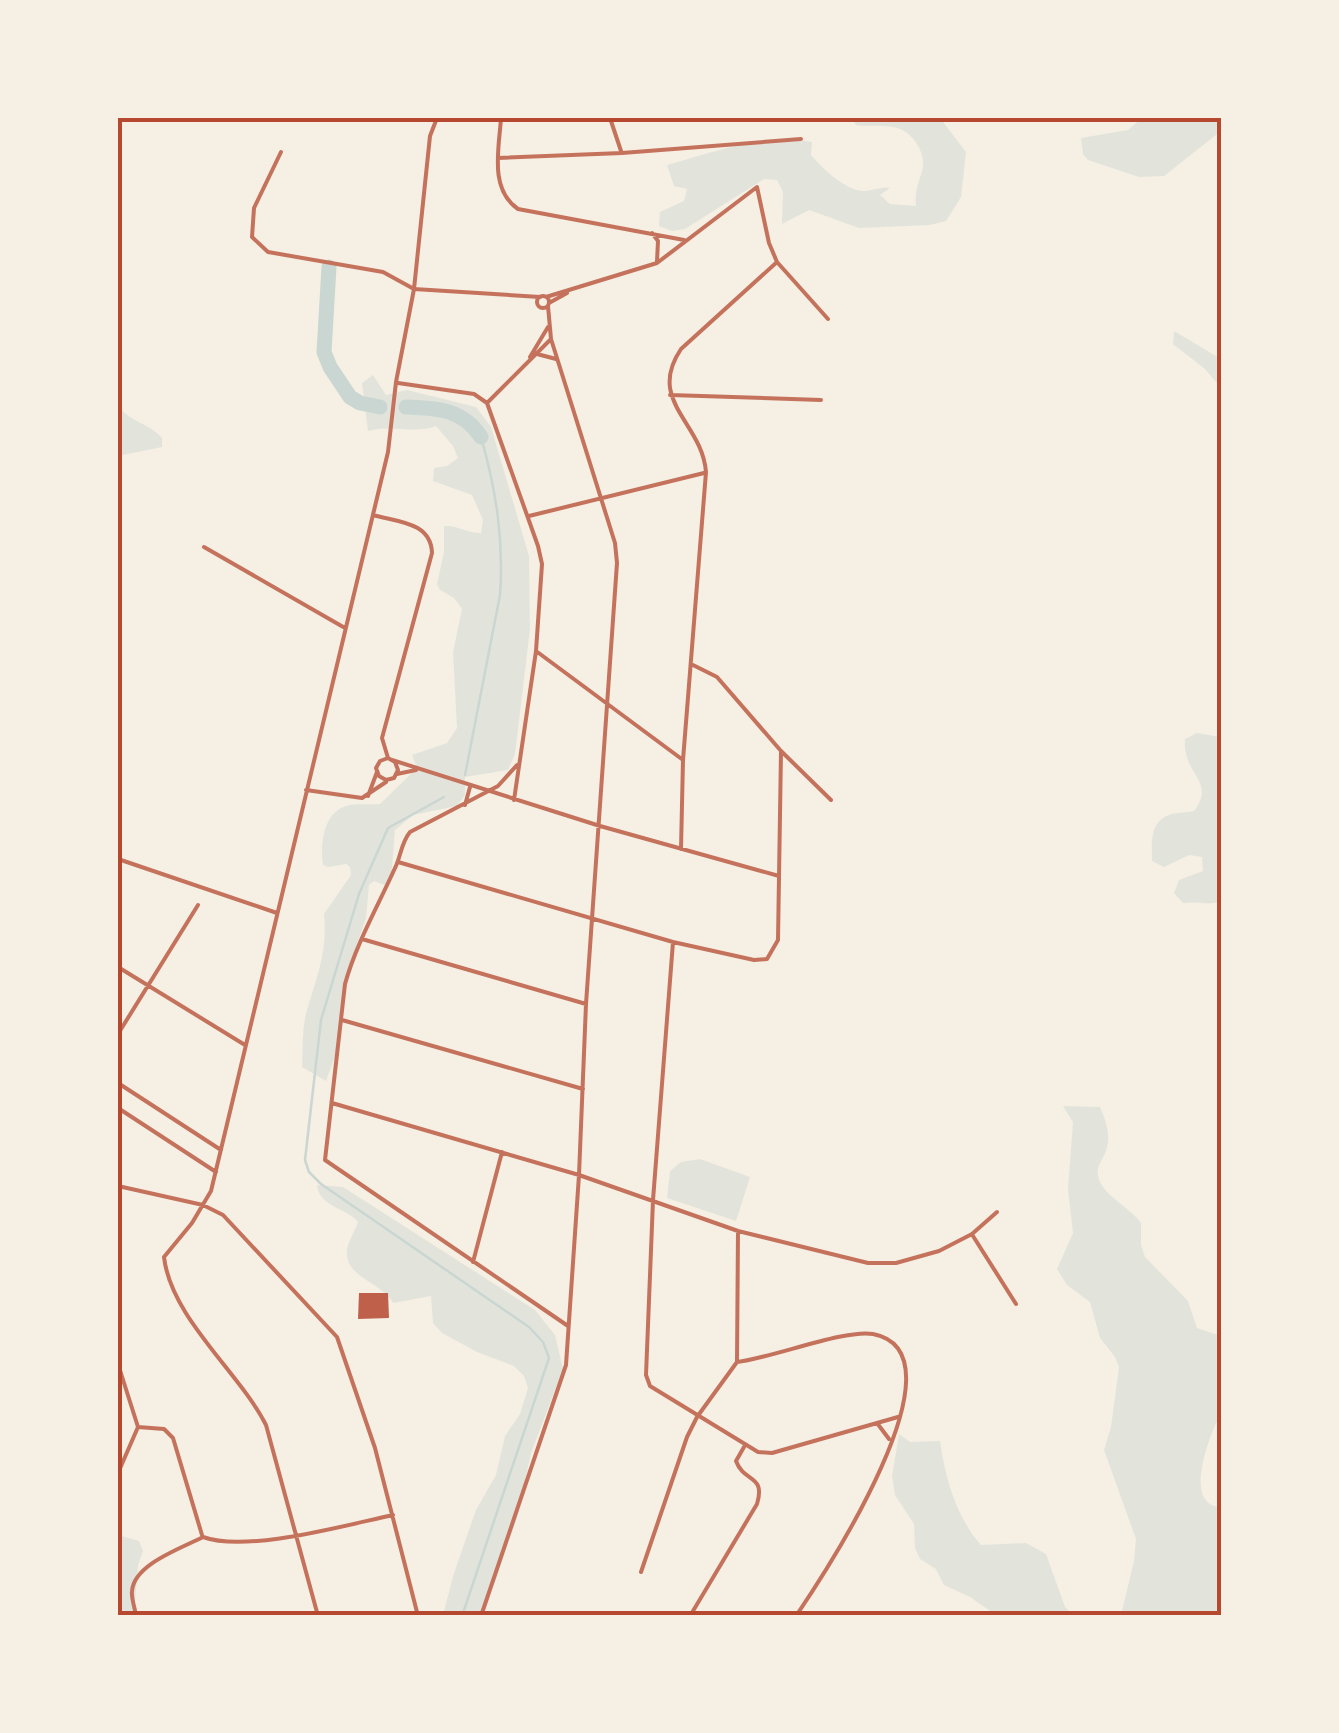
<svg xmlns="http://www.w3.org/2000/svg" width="1339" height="1733" font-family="Overpass,sans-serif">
<rect width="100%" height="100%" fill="#f6efe4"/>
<path fill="#e2e4dc" d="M852 118H940L966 152 961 197 946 221 930 225 859 228 809 210 782 224 783 192 777 180 764 179 685 229 672 231 659 226 660 212 684 201 687 189 674 186 667 165C712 153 766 132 812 142L811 155C822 168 848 193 866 191 875 190 880 187 890 188L880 195 890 204 916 206C914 190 920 181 923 167 925 151 912 132 897 128 885 124 869 127 856 125Z
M1142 118H1221V131L1164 176 1139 177 1088 160 1083 154 1081 138 1128 130Z
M1174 331 1221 359V388L1205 369 1173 344Z
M373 375 386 395 407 390 476 407 491 427 529 556 530 629 515 754 508 770 465 777V795L457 806 413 815 395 830 391 880 387 886 374 881 369 885 366 918 344 981 340 1042 326 1081 302 1067C303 1049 302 1027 307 1010 317 976 328 951 324 914L351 875 350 867 346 864 328 867 323 865C320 845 323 813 346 806 356 803 370 805 380 804L417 768 412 755 447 743 457 728 453 652 462 609 454 598 440 590 437 584 444 552V526C457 525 467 533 481 533L483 520 472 495 433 481 434 468 447 466 458 458 453 446 436 426C419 434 388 425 368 431L362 383Z
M118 406C130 422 149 423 162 438V447L118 456Z
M1197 733 1221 737V902C1208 905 1197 901 1183 903L1174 893 1179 880 1203 871 1202 857 1189 855 1164 867 1152 861C1152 845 1149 822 1169 815 1176 812 1186 813 1194 811 1217 781 1182 775 1185 739Z
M1063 1106 1100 1107C1105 1119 1111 1134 1107 1147 1104 1161 1092 1167 1101 1184 1109 1198 1130 1208 1141 1223V1245L1145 1257 1188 1301 1197 1328 1221 1336V1422L1216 1423C1207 1444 1184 1505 1221 1507V1615H1121L1134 1561 1136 1539 1104 1450 1111 1427 1119 1367 1115 1357 1100 1338 1090 1302 1067 1285 1057 1269 1073 1233 1068 1189 1073 1122Z
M700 1159 750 1177 736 1221 667 1198 670 1171 681 1162Z
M317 1185 343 1187 535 1310 555 1335 563 1369 531 1453 517 1518 494 1585 479 1615H443L454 1573 476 1510 496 1475 505 1436 520 1414 528 1388 524 1376 514 1366 477 1352 442 1333 433 1323 431 1296 393 1303C383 1283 345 1277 347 1252 347 1242 355 1232 358 1222 346 1207 320 1208 317 1185Z
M899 1434 910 1442 940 1441C945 1477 956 1517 981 1545L1026 1543 1046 1554 1065 1607 1073 1615H996L970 1597 944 1585 936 1569 920 1559 915 1548 914 1524 895 1495 892 1476Z
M118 1535 139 1541 143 1551 138 1565 134 1615H118Z"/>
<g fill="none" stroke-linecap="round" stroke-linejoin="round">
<path stroke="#c9d6d2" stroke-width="2.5" d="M465 775 500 595C504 539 496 490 481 437
M444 797 388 828 359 894 321 1020 305 1160 309 1172 321 1184 529 1327 543 1342 549 1358 462 1616"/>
<path stroke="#c9d6d2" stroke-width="15" d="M329 267 324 352 330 367 350 397 360 403 380 407
M406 407C437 408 463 409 481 437"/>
</g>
<path fill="#bf614a" d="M359 1293H388L389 1318 358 1319Z"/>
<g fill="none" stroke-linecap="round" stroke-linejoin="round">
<path stroke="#c5725c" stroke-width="4" d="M501 118C499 149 489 189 518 209L684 240
M610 118 621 151
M281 152 254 208 252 237 268 252 383 272 414 289 540 297
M498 158 622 153 801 139
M652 233 658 241 657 261
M537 302a6 6 0 1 1 12 0a6 6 0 1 1-12 0Z
M546 297 657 263 757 187 769 243 777 262 828 319
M549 303 567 293
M537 354 556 359
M530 357 548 327
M398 383 474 394 487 403 538 546 542 564 536 651 514 800
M670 395 821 400
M487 403 551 339 548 306
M373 515C398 522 431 522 432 553L382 738 388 758 395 762 398 770 394 778 386 780 379 776 376 768 380 761 388 758
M529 516 704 473
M204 547 345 628
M536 651 683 760
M693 665 717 677 781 751 831 800
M392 760 600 826 779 876
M517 765 498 786 410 832C401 843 401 856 395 868 378 906 356 944 345 984L325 1160 568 1326
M397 774 416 770
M306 790 362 798 386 782
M368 796 377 772
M465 805 470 787
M681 849 683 760 706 472C702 422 646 401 681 349L777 262
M118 859 277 913
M398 862 673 942 754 960 767 959 778 940 781 751
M362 939 586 1004
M673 942 653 1200 646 1375 650 1386 758 1452 772 1453 898 1417
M118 967 245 1045
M342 1020 583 1089
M118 1034 198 905
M118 1083 221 1150
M332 1103 579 1175 738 1231 868 1263H896L939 1251 972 1234 997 1212
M118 1108 216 1172
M118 1186 203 1205 223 1215 337 1337 375 1448 418 1616
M973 1236 1016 1304
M473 1262 502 1152
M737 1362C772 1358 845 1329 873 1334 971 1353 823 1576 796 1616
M737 1362 738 1231
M118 1364 138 1427
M877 1423 889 1439
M138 1427 164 1429 173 1438 202 1535
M1219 1441 1222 1442
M118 1473 138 1427
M203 1537C247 1553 346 1525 393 1515
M641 1572 687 1437 697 1417 737 1362
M136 1616C135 1608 131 1598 132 1591 134 1564 182 1548 203 1537
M318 1616 266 1425C240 1373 171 1318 164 1257L192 1223 211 1191 388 452 396 382 414 289 430 136 437 118
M481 1616 566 1365 579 1175 586 1004 617 563 615 543 551 339
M690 1616 757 1504C766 1474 744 1483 736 1461L744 1447"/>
</g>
<rect width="1339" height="1733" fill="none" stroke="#f6efe4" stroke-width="240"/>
<rect x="120" y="120" width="1099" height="1493" fill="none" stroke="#b5482f" stroke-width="4"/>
</svg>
